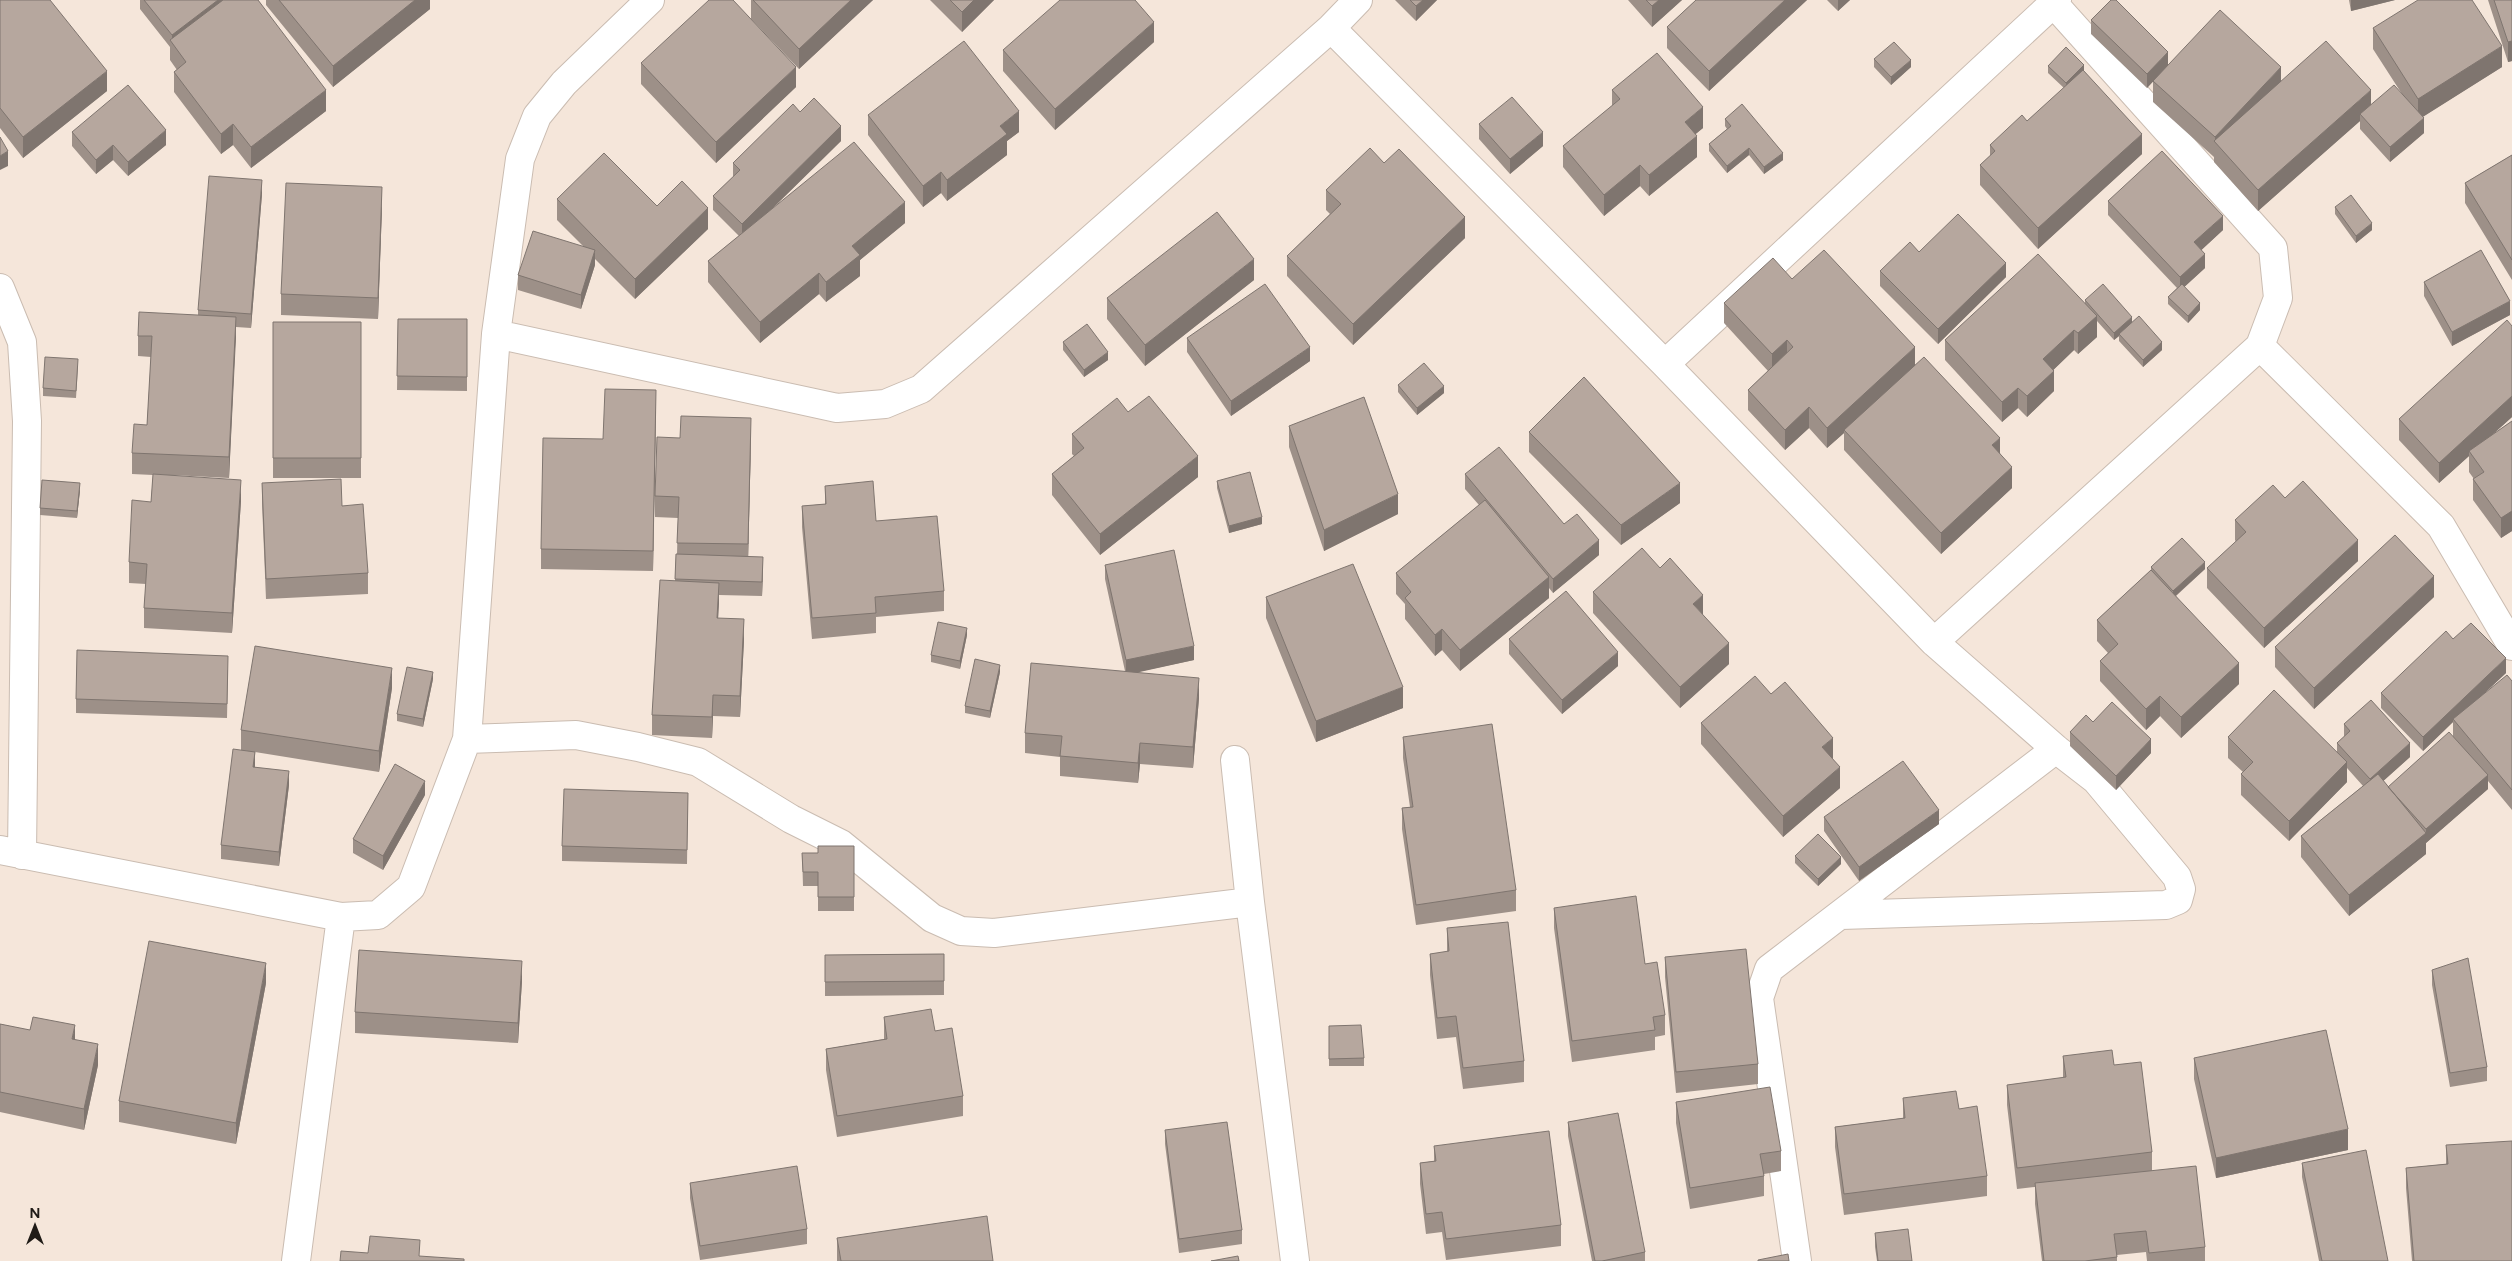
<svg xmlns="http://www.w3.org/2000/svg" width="2512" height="1261" font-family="Figtree,sans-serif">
<rect width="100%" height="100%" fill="#f5e6da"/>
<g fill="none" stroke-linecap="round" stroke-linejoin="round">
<g stroke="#cabcb1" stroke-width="30">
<path id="street" d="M1331 28 1665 364 1934 642 2056 749 2096 780 2177 877 2181 889 2178 900 2166 905 1841 915
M0 288 22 342 27 421 22 855
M496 334 837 408 885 404 921 389 1331 28 1358 0
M2260 346 2441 526 2512 646
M1665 364 2057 0
M1934 642 2260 346 2278 298 2273 248 2054 4
M467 739 576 735 638 747 698 762 791 819 841 844 932 918 961 931 994 933 1250 902
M1235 760 1250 902 1295 1261
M0 850 341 917 378 915 411 887 467 739 496 334 520 159 537 116 564 83 650 0
M296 1261 341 917
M1797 1261 1759 998 1769 969 2056 749"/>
</g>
<use href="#street" stroke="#fff" stroke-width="28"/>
</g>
<path fill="#9d9088" d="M0 0 107 91 23 158 0 128Z
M140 0H258L326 111 251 168 233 145 221 154 174 92V72L177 70 170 60V47L140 9Z
M266 0H430V9L333 87 266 5Z
M751 0H873L799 69 751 19Z
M930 0H994L962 32Z
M1395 0H1437L1416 21Z
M1628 0H1682L1652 27Z
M1696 0H1807L1709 91 1667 48V27Z
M1827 0H1850L1838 11Z
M2349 0H2395L2351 11Z
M2488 0H2512V61L2508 62Z
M2091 20 2168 65 2281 81 2371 105 2402 94 2373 49V28L2502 67 2422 117 2424 133 2390 162 2360 129V121L2258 211 2214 162V157L2153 102V81L2147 88 2091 34Z
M1154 42 1055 130 1003 71V50Z
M1874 59 1911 67 1891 85 1874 67Z
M641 63 796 87 716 163 641 84Z
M2048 66 2084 71 2142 154 2038 249 1980 185V165L1990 156V145L2027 121 2064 88 2048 73Z
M1612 90 1703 128 1695 134 1697 157 1649 196 1640 186 1604 216 1563 167V146L1612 106Z
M800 112 841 141 770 211 905 223 860 260V276L826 302 819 294 760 343 708 282V261L739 236 713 210V196L733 177V163Z
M868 115 1019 132 1007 141V155L947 201 941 193 923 207 868 135Z
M1725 119 1783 160 1764 174 1749 155 1727 173 1709 151V144L1727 129 1725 126Z
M1479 124 1543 146 1510 174 1479 139Z
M72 132 166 145 128 176 113 160 96 174 72 146Z
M2512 155V280L2465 203V183Z
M1384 163 1465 238 1353 345 1287 276V256L1330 214 1326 210V190Z
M262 194 251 328 236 327 229 478 173 475 241 501 232 633 144 628V608L146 584 129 583V562L151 502 153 475 132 474V453L147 425 151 357 138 356V336L198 315V310Z
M557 199 657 206 708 229 635 299 595 259V265L581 309 518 290V275L584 247 557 220Z
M2108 201 2223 230 2201 250 2205 268 2184 287 2200 310 2188 323 2168 304V297L2177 288 2108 215Z
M382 207 378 319 281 315V294Z
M2335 207 2372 230 2356 243 2335 214Z
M1919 252 2006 277 1938 344 1880 286V271Z
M1792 279 1915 365 2000 453 2012 488 1941 554 1844 450V433L1827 448 1809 428 1785 450 1748 410V390L1768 371 1724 323V303Z
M1254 280 1145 366 1107 319V298Z
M2424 282 2510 315 2452 346 2424 296Z
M2085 300 2132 322 2162 350 2143 367 2119 341V336L2114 340 2097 321V337L2078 354 2074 350 2053 370 2054 391 2027 417 2018 408 2002 422 1945 360V340L2085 303Z
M398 319H467V391L397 390Z
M273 322H361V478H273Z
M2512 326V417L2491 436 2512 421V531L2501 538 2473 500V479H2474L2469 472V456L2439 483 2399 440V419Z
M1187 338 1310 361 1231 416 1187 352Z
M1063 342 1108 360 1084 377 1063 350Z
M78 366 76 398 43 396V388Z
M1398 385 1444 393 1417 415 1398 392Z
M656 411 653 571 541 569V549L603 439Z
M1128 412 1198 477 1100 555 1052 495V474L1074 456 1072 454V434Z
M1289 426 1398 514 1324 551 1289 447Z
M1529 432 1680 503 1621 545 1529 452Z
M751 439 748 557 763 571 762 596 719 595 718 618 744 640 740 717 713 716 712 738 652 735V715L675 581 676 554H677L678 518 655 517V496Z
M1465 474 1564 524 1599 555 1553 593 1549 588V598L1460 671 1442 650 1435 656 1405 619V604L1396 594V573L1479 505 1465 489Z
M1217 481 1262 524 1229 533 1217 488Z
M262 483 368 573V594L266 599 262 503Z
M825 486 876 521 944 591V611L876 617V633L812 639 802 527V506L825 504Z
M80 490 77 518 40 515V508Z
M2285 498 2358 561 2264 648 2207 588V568L2236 542 2235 540V520Z
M1105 565 1194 660 1137 672 1199 698 1193 768 1140 764 1138 783 1060 776V757L1025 753V733L1125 671 1105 579Z
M2151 567 2205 569 2176 596 2239 684 2181 738 2160 716 2146 730 2100 681V661L2108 653 2097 641V620L2151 570Z
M1593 592 1703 615 1729 664 1680 708 1593 613Z
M1266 597 1403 708 1316 742 1266 618Z
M2434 597 2314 709 2275 667V647Z
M967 635 960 669 931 662V655Z
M1509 639 1618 666 1562 714 1509 654Z
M2453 639 2506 673 2479 698 2512 681V810L2488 781V789L2426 843V854L2349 916 2301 857V836L2363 786 2347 768V782L2289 841 2241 795V774L2243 772 2228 758V737L2337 752V743L2344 737V724L2410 757 2383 781 2388 787 2453 737V722L2423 751 2381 708V693Z
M228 670 227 718 76 713V699Z
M1000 672 990 718 965 713V706Z
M433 679 423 727 397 721V714Z
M392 688 379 772 255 752V767L289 785 279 866 221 859V845L241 750V730Z
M1771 694 1833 758V759L1840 788 1783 837 1701 744V723Z
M2093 722 2151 753 2116 790 2070 746V732Z
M1403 737 1516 890V911L1416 925 1402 829V808L1410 807 1403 758Z
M688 793 687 864 562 861V846Z
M425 795 383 870 353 853V839Z
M1824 817 1939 824 1859 881 1824 831Z
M854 846V911H818V886H803L802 853H818Z
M1795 856 1841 864 1818 886 1795 863Z
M1554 908 1645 964 1665 1015V1035L1655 1037V1050L1572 1062 1554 928Z
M1447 928 1524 1061V1082L1463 1089 1456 1037 1437 1039 1430 975V954L1447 952Z
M944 954V995L825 996V955Z
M1665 957 1758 1064V1084L1676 1093 1665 977Z
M2432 970 2487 1067V1081L2450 1087 2432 985Z
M522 981 518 1043 355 1033V1012Z
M266 983 236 1144 119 1122V1101Z
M884 1017 935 1031 963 1096V1116L837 1137 826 1070V1049L884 1039Z
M0 1024 75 1040 98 1065 84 1130 0 1112Z
M1329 1026 1364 1058V1066H1329Z
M2063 1056 2114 1065 2152 1152V1171L2205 1247V1261H2147L2146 1252 2117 1255V1261H2042L2035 1204V1187L2017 1189 2007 1105V1085L2063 1078Z
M2194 1058 2348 1150 2216 1178 2194 1079Z
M1903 1098 1959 1109 1987 1176V1196L1844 1215 1835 1147V1127L1903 1118Z
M1676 1102 1781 1151V1171L1764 1174V1196L1690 1209 1676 1123Z
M1568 1122 1645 1252V1261H1592L1568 1136Z
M1165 1130 1242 1230V1244L1179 1253 1165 1144Z
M2446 1145 2512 1261H2412L2406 1188V1168L2446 1164Z
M1434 1146 1561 1225V1246L1446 1260 1442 1232 1426 1234 1420 1184V1163L1434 1161Z
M2302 1163 2388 1261H2319L2302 1177Z
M690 1183 807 1229V1244L700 1260 690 1198Z
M1875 1233 1912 1261H1877L1875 1247Z
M837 1238 993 1261H837Z"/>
<path fill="#7f756f" d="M218 0H235L172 43V35Z
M415 0H430V9L333 87V66Z
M851 0H873L799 69V49Z
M974 0H994L962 32V12Z
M1423 0H1437L1416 21V6Z
M1659 0H1682L1652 27V6Z
M1785 0H1807L1709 91V71Z
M1838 0H1850L1838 11Z
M2351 0H2395L2351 11Z
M1154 22V42L1055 130V109Z
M2512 41V61L2508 62V42Z
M2502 46V67L2418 120V99Z
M2168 52V66L2147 88V74Z
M1911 60V67L1891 85V77Z
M2084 65V72L2066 90V83Z
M796 67V87L716 163V142Z
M2281 67V87L2215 142V137Z
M107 71V91L23 158V137Z
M326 90V111L251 168V147Z
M2371 90V111L2360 114V121L2258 211V190Z
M1703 107V128L1685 143V122Z
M1019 111V132L1007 141V155L947 201V180L1000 126Z
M2424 118V133L2390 162V147Z
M233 124V145L221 154V134Z
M841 126V141L742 238V224Z
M166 130V145L128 176V162Z
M1543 132V146L1510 174V159Z
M2142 134V154L2038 249V228Z
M1697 136V157L1649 196V175Z
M113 145V160L96 174V160Z
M1749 148V155L1727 173V166Z
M8 151V166L0 170V156Z
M1783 153V160L1764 174V167Z
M1640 165V186L1604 216V195Z
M941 172V193L923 207V186Z
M262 180V194L251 328V314Z
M382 187V207L378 319V298Z
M905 202V223L860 260V276L826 302V282L852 246Z
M708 208V229L635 299V279Z
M2223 216V230L2194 257V242Z
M1465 217V238L1353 345V324Z
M2372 223V230L2356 243V236Z
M595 250V265L581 309V295Z
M2205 254V268L2180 291V277Z
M1254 259V280L1145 366V345Z
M2006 263V277L1938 344V329Z
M819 273V294L760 343V322Z
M2510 301V315L2452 346V332Z
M2200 303V310L2188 323V316Z
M2097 316V337L2078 354V333Z
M236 317V338L229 478V457Z
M2132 317V324L2119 334V336L2114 340V333Z
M2074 330V350L2043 380V359Z
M1787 340V360L1772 375V354Z
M2162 342V350L2143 367V360Z
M1310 347V361L1231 416V401Z
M1915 347V367L1844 430V433L1827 448V428Z
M1108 352V360L1084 377V370Z
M2054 371V391L2027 417V396Z
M1444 386V393L1417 415V408Z
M2018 388V408L2002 422V402Z
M656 390V411L653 571V551Z
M2512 396V417L2471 454 2469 451V456L2439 483V463Z
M1809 407V428L1785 450V430Z
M751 418V439L748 565V544Z
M2000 438V459L1992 445Z
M1198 456V477L1100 555V534Z
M2012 467V488L1941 554V533Z
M241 480V501L232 633V613Z
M80 483V490L77 518V511Z
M1680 483V503L1621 545V525Z
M1398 494V514L1324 551V530Z
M2512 510V531L2501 538V518Z
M1262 517V524L1229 533V526Z
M1599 540V555L1553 593V579Z
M2358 540V561L2264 648V628Z
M763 557V571L762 596V582Z
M2205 562V569L2173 598V591Z
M2434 576V597L2314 709V688Z
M1549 577V598L1460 671V650Z
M719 583V603L717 638V618Z
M1703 595V615L1693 604Z
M744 619V640L740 717V696Z
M967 628V635L960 669V661Z
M1442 629V650L1435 656V635Z
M1729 643V664L1680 708V687Z
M1194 646V660L1126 675V660Z
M1618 652V666L1562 714V700Z
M2506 658V673L2455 721 2453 719V722L2423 751V737Z
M2239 663V684L2181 738V717Z
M1000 665V672L990 718V711Z
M392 668V688L379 772V751Z
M433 672V679L423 727V719Z
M1199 678V698L1193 768V747Z
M1403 687V708L1316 742V721Z
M713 695V716L712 738V717Z
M2160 696V716L2146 730V709Z
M1833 738V758L1822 768V747Z
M2151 739V753L2116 790V776Z
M1140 743V764L1138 783V763Z
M2410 743V757L2370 793V779Z
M255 752V766L253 781V767Z
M2347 762V782L2289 841V821Z
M1840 767V788L1783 837V816Z
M289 771V785L279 866V852Z
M2488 775V789L2426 843V854L2349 916V895L2426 833V829Z
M425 781V795L383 870V856Z
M1939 810V824L1859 881V867Z
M1841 857V864L1818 886V879Z
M522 961V981L518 1043V1023Z
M266 963V983L236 1144V1123Z
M75 1025V1046L72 1039Z
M98 1044V1065L84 1130V1109Z
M2348 1129V1150L2216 1178V1158Z"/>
<path fill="#b6a79e" stroke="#7f756f" d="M0 0H50L107 71 23 137 0 108Z
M144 0H218L172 35Z
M223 0H258L326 90 251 147 233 124 221 134 174 72 186 62 170 40Z
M279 0H415L333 66Z
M709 0H733L796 67 716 142 641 63Z
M753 0H851L799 49Z
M950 0H974L962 12Z
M1060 0H1135L1154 22 1055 109 1003 50Z
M1410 0H1423L1416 6Z
M1646 0H1659L1652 6Z
M1696 0H1785L1709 71 1667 27Z
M2111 0H2116L2168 52 2147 74 2091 20Z
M2418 0H2472L2502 46 2418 99 2373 28Z
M2494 0H2512V41L2508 42Z
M2220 10 2281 67 2215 137 2153 81Z
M964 41 1019 111 1000 126 1007 134 947 180 941 172 923 186 868 115Z
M2326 41 2371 90 2258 190 2214 141Z
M1894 42 1911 60 1891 77 1874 59Z
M2066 47 2084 65 2066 83 2048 66Z
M1657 53 1703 107 1685 122 1697 136 1649 175 1640 165 1604 195 1563 146 1620 99 1612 90Z
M2083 70 2142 134 2038 228 1980 165 1995 151 1990 145 2022 115 2027 121Z
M128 85 166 130 128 162 113 145 96 160 72 132Z
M2394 85 2424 118 2390 147 2360 114Z
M1512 97 1543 132 1510 159 1479 124Z
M814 98 841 126 742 224 713 196 740 170 733 163 793 104 800 112Z
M1742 104 1783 153 1764 167 1749 148 1727 166 1709 144 1731 126 1725 119Z
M0 137 8 151 0 156Z
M854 142 905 202 852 246 860 255 826 282 819 273 760 322 708 261Z
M1370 148 1384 163 1399 149 1465 217 1353 324 1287 256 1341 204 1326 190Z
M2162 151 2223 216 2194 242 2205 254 2180 277 2108 201Z
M604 153 657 206 682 181 708 208 635 279 557 199Z
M2512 155V260L2465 183Z
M209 176 262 180 251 314 198 310Z
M286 183 382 187 378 298 281 294Z
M2351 195 2372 223 2356 236 2335 207Z
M1217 212 1254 259 1145 345 1107 298Z
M1958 214 2006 263 1938 329 1880 271 1910 242 1919 252Z
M533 231 595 250 581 295 518 275Z
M1824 250 1915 347 1827 428 1809 407 1785 430 1748 390 1793 347 1787 340 1772 354 1724 303 1773 258 1792 279Z
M2481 250 2510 301 2452 332 2424 282Z
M2038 254 2097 316 2078 333 2074 330 2043 359 2054 371 2027 396 2018 388 2002 402 1945 340Z
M1265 284 1310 347 1231 401 1187 338Z
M2103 284 2132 317 2114 333 2085 300Z
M2182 284 2200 303 2188 316 2168 297Z
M139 312 236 317 229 457 132 453 134 424 147 425 152 336H138Z
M2139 316 2162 342 2143 360 2119 334Z
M398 319H467V377L397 376Z
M2507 320 2512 326V396L2439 463 2399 419Z
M273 322H361V458H273Z
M1087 324 1108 352 1084 370 1063 342Z
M45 357 78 359 76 391 43 388Z
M1924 357 2000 438 1992 445 2012 467 1941 533 1844 430Z
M1424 363 1444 386 1417 408 1398 385Z
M1584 377 1680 483 1621 525 1529 432Z
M605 389 656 390 653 551 541 549 543 438 603 439Z
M1149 396 1198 456 1100 534 1052 474 1084 448 1072 434 1117 398 1128 412Z
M1364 397 1398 494 1324 530 1289 426Z
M681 416 751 418 748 544 677 543 679 497 655 496 657 437 680 438Z
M2512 421V511L2501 518 2473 479 2484 472 2469 451Z
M1499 447 1564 524 1577 514 1599 540 1553 579 1465 474Z
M1250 472 1262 517 1229 526 1217 481Z
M153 474 241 480 232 613 144 608 147 564 129 562 132 500 151 502Z
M341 479 342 506 363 504 368 573 266 579 262 483Z
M42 480 80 483 77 511 40 508Z
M873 481 876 521 937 516 944 591 875 597 876 613 812 618 802 506 826 504 825 486Z
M2303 481 2358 540 2264 628 2207 568 2246 532 2235 520 2273 485 2285 498Z
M1485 500 1549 577 1460 650 1442 629 1435 635 1405 598 1411 592 1396 573Z
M2395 535 2434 576 2314 688 2275 647Z
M2182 538 2205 562 2173 591 2151 567Z
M1642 548 1660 568 1670 558 1703 595 1693 604 1729 643 1680 687 1593 592Z
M1174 550 1194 646 1126 660 1105 565Z
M676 554 763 557 762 582 675 579Z
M1353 564 1403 687 1316 721 1266 597Z
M2151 570 2239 663 2181 717 2160 696 2146 709 2100 661 2118 644 2097 620Z
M660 580 719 583 717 618 744 619 740 696 713 695 712 717 652 715Z
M1566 591 1618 652 1562 700 1509 639Z
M938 622 967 628 960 661 931 655Z
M2471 623 2506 658 2423 737 2381 693 2446 631 2453 639Z
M255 646 392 668 379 751 241 730Z
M77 650 228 656 227 704 76 699Z
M975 659 1000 665 990 711 965 706Z
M1031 663 1199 678 1193 747 1140 743 1138 763 1060 756 1062 736 1025 733Z
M407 667 433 672 423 719 397 714Z
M2507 675 2512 681V790L2453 719Z
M1755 676 1771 694 1785 682 1833 738 1822 747 1840 767 1783 816 1701 723Z
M2274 690 2347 762 2289 821 2241 774 2253 762 2228 737Z
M2371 700 2410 743 2370 779 2337 743 2350 731 2344 724Z
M2112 702 2151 739 2116 776 2070 732 2086 715 2093 722Z
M1492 724 1516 890 1416 905 1402 808 1413 807 1403 737Z
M2449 732 2488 775 2426 829 2388 787Z
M233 749 255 752 253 767 289 771 279 852 221 845Z
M1903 761 1939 810 1859 867 1824 817Z
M395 764 425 781 383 856 353 839Z
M2378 774 2426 833 2349 895 2301 836Z
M564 789 688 793 687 850 562 846Z
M1818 834 1841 857 1818 879 1795 856Z
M818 846H854V897H818V872H803L802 853H818Z
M1636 896 1645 964 1657 962 1665 1015 1653 1017 1655 1030 1572 1041 1554 908Z
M1508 922 1524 1061 1463 1068 1456 1016 1437 1018 1430 954 1449 951 1447 928Z
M149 941 266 963 236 1123 119 1101Z
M1746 949 1758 1064 1676 1072 1665 957Z
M359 950 522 961 518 1023 355 1012Z
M944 954V981L825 982V955Z
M2468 958 2487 1067 2450 1073 2432 970Z
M931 1009 935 1031 952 1028 963 1096 837 1116 826 1049 887 1039 884 1017Z
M33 1017 75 1025 72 1039 98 1044 84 1109 0 1092V1024L30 1030Z
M1361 1025 1364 1058 1329 1059V1026Z
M2326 1030 2348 1129 2216 1158 2194 1058Z
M2112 1050 2114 1065 2141 1062 2152 1152 2017 1168 2007 1085 2066 1077 2063 1056Z
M1770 1087 1781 1151 1760 1154 1764 1176 1690 1188 1676 1102Z
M1956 1091 1959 1109 1977 1106 1987 1176 1844 1194 1835 1127 1905 1118 1903 1098Z
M1618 1113 1645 1252 1602 1261H1595L1568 1122Z
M1227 1122 1242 1230 1179 1239 1165 1130Z
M1549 1131 1561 1225 1446 1239 1442 1212 1426 1214 1420 1163 1436 1161 1434 1146Z
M2512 1141V1261H2414L2406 1168 2448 1164 2446 1145Z
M2366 1150 2388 1261H2322L2302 1163Z
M797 1166 807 1229 700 1246 690 1183Z
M2196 1166 2205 1247 2149 1253 2146 1231 2114 1234 2117 1257 2085 1261H2044L2035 1183Z
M987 1216 993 1261H841L837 1238Z
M1908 1229 1912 1261H1878L1875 1233Z
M370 1236 420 1240 419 1256 464 1259V1261H340L341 1251 368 1253Z
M1788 1254 1789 1261H1758V1260Z
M1238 1256 1239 1261H1211Z"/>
<g transform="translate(35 1226)" stroke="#f5e6da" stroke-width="4" paint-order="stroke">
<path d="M0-4L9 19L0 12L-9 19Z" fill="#201b17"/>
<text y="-8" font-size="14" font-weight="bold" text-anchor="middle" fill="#201b17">N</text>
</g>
</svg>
